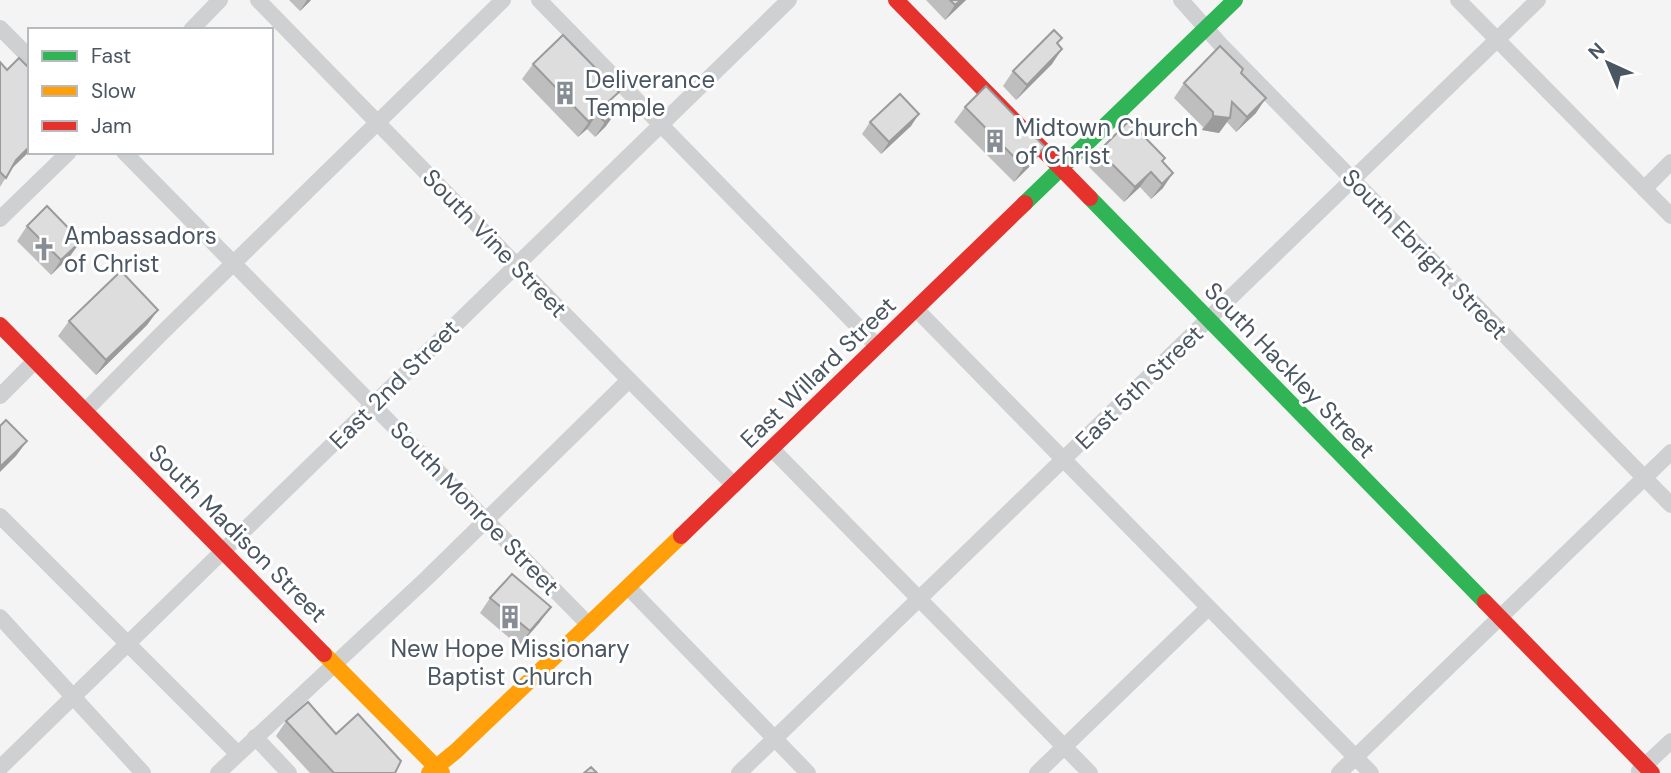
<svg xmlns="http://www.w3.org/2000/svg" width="1671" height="773" font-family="'DM Sans',sans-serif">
<rect width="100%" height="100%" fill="#f4f4f4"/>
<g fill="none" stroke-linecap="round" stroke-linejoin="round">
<path stroke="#ced0d2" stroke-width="16" d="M258 0C416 162 573 325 734 485
M539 0 877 346
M1181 0 1221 45 1671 505
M1458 0 1671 216
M0 28 30 58
M191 30 220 0
M124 152 589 625
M1644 189 1671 162
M0 219 69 152
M916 309 1371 773
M0 396 35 361
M85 411 162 333 503 0
M772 449 1090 773
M0 516 238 754
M628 587 808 773
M0 617 143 773
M255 737 289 773
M0 768 789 0
M1639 771 1671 741
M218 773 428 577 628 381
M739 773 1538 0
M1037 773 1208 608
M1339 773 1671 452"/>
<path stroke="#30b455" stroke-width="16" d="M1090 198 1485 602
M1025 203 1235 0"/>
<path stroke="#ff9f0a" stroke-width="16" d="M324 654 442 773
M429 773 456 751 681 536"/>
<path stroke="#e5322d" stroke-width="16" d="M896 0 1090 198
M0 325 324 654
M681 536 1025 203
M1485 602 1652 773"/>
</g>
<path fill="#bebebf" d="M289 0H311L300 11Z
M926 0H966L945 20Z
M1057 44 1052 64 1016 100 1003 86 1013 71Z
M0 62 11 169 0 187Z
M533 64 610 104 606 126 595 137 587 129 578 137 522 79Z
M1241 73 1256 113 1236 132 1227 122 1219 133 1202 130 1203 127 1174 98 1184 83Z
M965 107 1034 162 1014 182 954 122Z
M870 122 911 126 881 154 862 134Z
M1099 151 1163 162V188L1151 199 1140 187 1124 202 1088 166Z
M27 226 81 241 70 256 51 275 17 241Z
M158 310 147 325 96 375 58 336 69 321Z
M490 598 540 622 519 646 480 613Z
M286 721 336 734 395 773H310L276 736Z"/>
<path fill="#9b9b9b" d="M307 0H311L300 11Z
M961 0H966L945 20 955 5Z
M1062 49 1052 64 1016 100 1027 85Z
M1266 98 1256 113 1236 132 1247 117Z
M617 111 606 126 595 137 605 122Z
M597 114 587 129 578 137 589 122Z
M919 114 911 126 881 154 889 142Z
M1213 116 1230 118 1219 133 1202 130Z
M30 146V151L6 174 16 160Z
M1045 147 1034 162 1014 182 1024 167Z
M1151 172 1140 187 1124 202 1135 187Z
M1173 173 1163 188 1151 199 1162 184Z
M81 241 70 256 51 275 61 260Z
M158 310 147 325 96 375 106 360Z
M27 441 16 456 0 472V467Z
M551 607 540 622 519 646 530 631Z"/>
<path fill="#ddddde" stroke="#9b9b9b" stroke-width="2" d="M950 0H961L955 5Z
M1054 30 1062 38 1057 43 1062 49 1027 85 1013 71Z
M563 35 619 92 608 102 617 111 605 122 597 114 589 122 533 64Z
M1220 46 1243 69 1241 73 1266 98 1247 117 1232 102 1230 118 1213 116V112L1184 83Z
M19 58 30 69V146L16 160 6 178 0 172V62L7 70Z
M986 86 1045 147 1024 167 965 107Z
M900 94 919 114 889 142 870 122Z
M1129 121 1165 158 1162 161 1173 173 1162 184 1151 172 1135 187 1099 151Z
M47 206 81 241 61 260 27 226Z
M121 271 158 310 106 360 69 321Z
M6 420 27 441 0 467V426Z
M512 574 551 607 530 631 490 598Z
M308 702 336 734 358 714 401 761 395 773H334L286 721Z
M591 767 597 773H584Z"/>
<defs>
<g id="building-bare" transform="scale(1.89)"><path d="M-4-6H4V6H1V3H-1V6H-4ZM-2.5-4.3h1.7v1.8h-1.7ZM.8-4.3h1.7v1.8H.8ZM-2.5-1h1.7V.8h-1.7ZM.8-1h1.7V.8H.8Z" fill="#868d94" stroke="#fff" stroke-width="2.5" paint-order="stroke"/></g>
<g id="church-bare" transform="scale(1.89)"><path d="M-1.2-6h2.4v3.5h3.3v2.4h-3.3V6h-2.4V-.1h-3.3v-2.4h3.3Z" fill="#868d94" stroke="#fff" stroke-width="2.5" paint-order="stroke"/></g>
</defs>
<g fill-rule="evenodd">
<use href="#building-bare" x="565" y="93"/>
<use href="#building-bare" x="995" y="141"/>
<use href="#church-bare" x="44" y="249"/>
<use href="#building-bare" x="510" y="617"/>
</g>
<g text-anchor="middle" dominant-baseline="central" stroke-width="6" stroke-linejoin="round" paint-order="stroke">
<g font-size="24" fill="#4a5661" stroke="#fff" text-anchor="start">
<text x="585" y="79">Deliverance<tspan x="585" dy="28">Temple</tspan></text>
<text x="1015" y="127">Midtown Church<tspan x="1015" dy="28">of Christ</tspan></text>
<text x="64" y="235">Ambassadors<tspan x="64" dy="28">of Christ</tspan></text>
<text x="510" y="648" text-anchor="middle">New Hope Missionary<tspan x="510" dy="28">Baptist Church</tspan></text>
</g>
<g font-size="24" fill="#4a5661" stroke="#fff">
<text transform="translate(495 243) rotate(46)">South Vine Street</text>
<text transform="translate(1425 254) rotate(46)">South Ebright Street</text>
<text transform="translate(1290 370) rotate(46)">South Hackley Street</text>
<text transform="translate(818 372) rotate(-44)">East Willard Street</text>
<text transform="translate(394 384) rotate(-45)">East 2nd Street</text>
<text transform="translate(1139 387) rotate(-44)">East 5th Street</text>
<text transform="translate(475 508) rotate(46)">South Monroe Street</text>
<text transform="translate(238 533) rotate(45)">South Madison Street</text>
</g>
</g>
<rect x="28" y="28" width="245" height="126" fill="#ffffff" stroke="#b7bbc0" stroke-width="2"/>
<rect x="42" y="51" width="35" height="10" fill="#30b455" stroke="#b7bbc0" stroke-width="2"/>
<text x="91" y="63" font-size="21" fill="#4a5661">Fast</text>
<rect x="42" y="86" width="35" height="10" fill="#ff9f0a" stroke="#b7bbc0" stroke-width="2"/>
<text x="91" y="98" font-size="21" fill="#4a5661">Slow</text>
<rect x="42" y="121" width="35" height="10" fill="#e5322d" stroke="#b7bbc0" stroke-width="2"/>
<text x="91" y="133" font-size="21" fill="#4a5661">Jam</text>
<g transform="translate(1608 63) rotate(316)" stroke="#ffffff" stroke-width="5" paint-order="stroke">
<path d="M0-5L12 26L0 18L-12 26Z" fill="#4a5661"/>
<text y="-10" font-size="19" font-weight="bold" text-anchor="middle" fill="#4a5661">N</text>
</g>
</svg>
